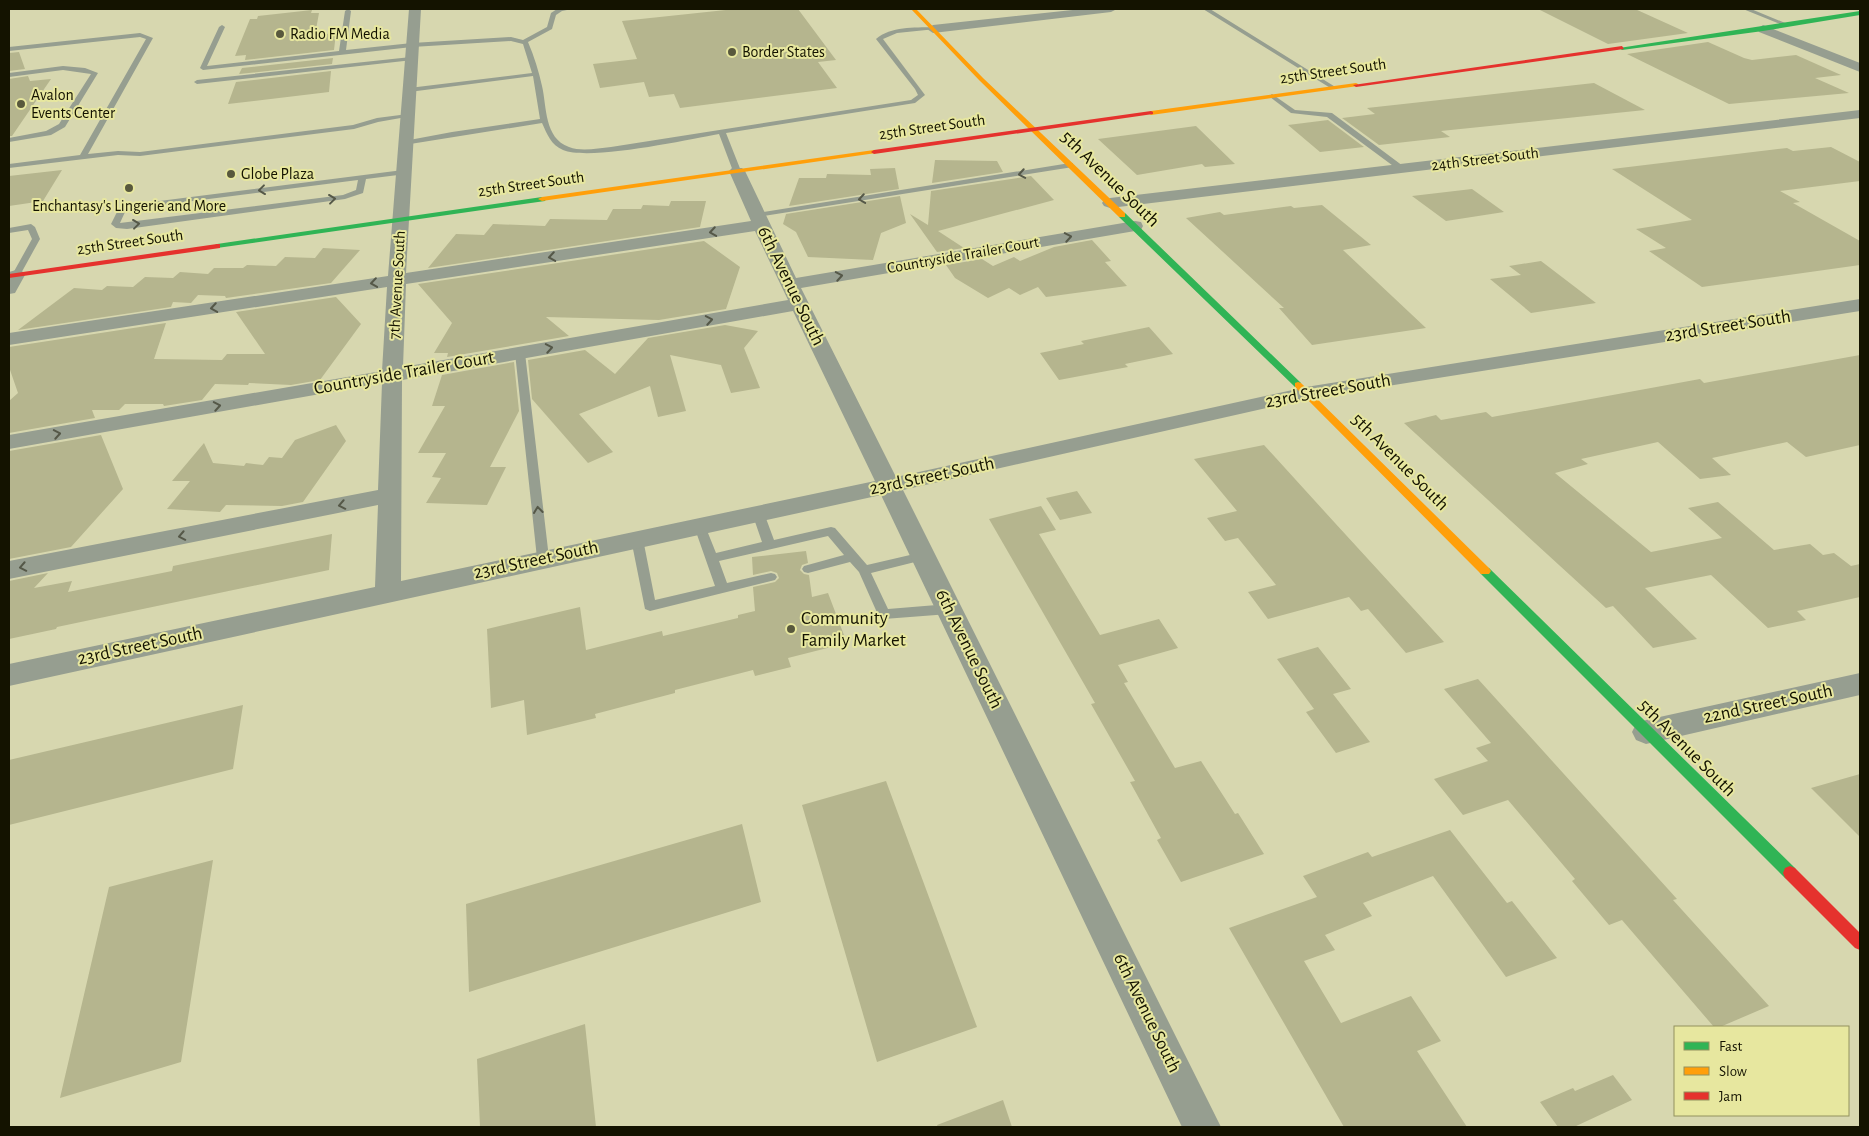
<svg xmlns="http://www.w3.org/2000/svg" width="1869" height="1136" font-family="'Alegreya Sans',sans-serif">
<rect width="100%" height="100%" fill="#d7d7af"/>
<path fill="#b5b58e" d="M735 9H798L836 60 818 62 837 88 680 108 674 94 649 97 644 82 600 88 593 64 637 59 622 21Z
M1538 9H1635L1688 33 1608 44Z
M312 10 311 13H319L315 35 336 33 334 50 245 60 246 55 235 56 250 19H257L258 16Z
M1708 42 1744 58 1752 60 1796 55 1841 75 1815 78 1849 93 1729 104 1627 54Z
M19 52 25 69 9 71V53Z
M333 58 332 64 239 74 242 68Z
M331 71 329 92 228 104 236 82Z
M28 76 30 81 51 79 12 136H9V79Z
M1594 83 1645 110 1441 131 1450 137 1379 145 1342 118 1375 114 1367 108Z
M1328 120 1364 147 1320 152 1288 125Z
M1196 126 1235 164 1205 167 1202 164 1137 175 1098 139Z
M1831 147 1860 162V181L1780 191 1800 202 1793 203 1860 241V265L1702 287 1649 251 1666 248 1636 229 1692 220 1612 169 1787 148 1793 151Z
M935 160 997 161 1003 172 932 183Z
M895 168 899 189 789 206 799 178H826L827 174 871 175 870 169Z
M62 170 43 201 9 206V176Z
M1031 176 1054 200 938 231 964 248 937 252 910 214 928 225 931 191Z
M1472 189 1504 212 1446 221 1412 196Z
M900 196 906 223 881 233 873 260 808 257 796 232 783 224 786 214Z
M671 201H706L700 227 428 268 456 234 484 235 493 224 545 226 550 219 607 220 613 209H641L643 205 669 206Z
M1322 205 1371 245 1343 250 1426 328 1312 345 1279 308H1284L1186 218 1220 212 1224 215 1291 206 1294 208Z
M1092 240 1111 261 1105 262 1127 286 1046 297 1038 287 1020 295 1009 288 988 298 955 278 946 265 982 259 993 266 1014 257 1020 261 1054 247Z
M704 241 740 267 726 309 659 320 546 317 569 336 447 357 448 353H434L452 323 418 284Z
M323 248 360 250 331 283 226 298 225 296 198 295 191 303 173 302 171 307 18 330 74 288 102 290 107 286 133 287 145 277 173 278 180 272 208 274 214 268H243L247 265 276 266 285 257 315 258Z
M1541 261 1596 303 1531 313 1490 279 1521 275 1509 266Z
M336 297 361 324 320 380 291 385 249 383 248 385 215 384 202 400 164 406 163 404H125L119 410H92L95 418 9 433V401L18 393 9 367V347L166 323 154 359 222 360 227 354H265L236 312Z
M725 325 758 331 744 348 760 388 731 393 721 365 670 355 686 411 658 417 650 386 579 414 613 452 588 463 532 399 528 360 585 350 615 374 648 338Z
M1149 327 1173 354 1125 364 1128 367 1059 380 1040 353 1084 344 1081 341Z
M1860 355V445L1806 457 1787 442 1712 458 1731 475 1700 479 1658 442 1581 459 1588 464 1555 473 1651 552 1722 538 1688 508 1718 502 1774 550 1810 544 1823 555 1834 553 1851 566 1860 564V597L1797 611 1806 620 1768 628 1711 575 1645 588 1697 639 1653 648 1613 606 1606 608 1404 423 1436 415 1441 420 1486 412 1492 417 1700 379 1704 383Z
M514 362 519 411 490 467H506L487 505 426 503 441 478 432 477 446 453H418L445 406H432L442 375Z
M336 425 346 441 303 502 282 506 226 505 220 512 167 509 190 481H172L204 443 213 463 244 466 246 463 263 465 269 457 282 458 295 440Z
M101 435 123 489 71 547 9 559V451Z
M1264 445 1335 523 1444 642 1406 653 1368 609 1361 611 1349 597 1268 619 1248 592 1276 585 1238 538 1225 541 1207 518 1237 511 1194 459Z
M1077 491 1092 513 1060 520 1046 498Z
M1041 506 1056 530 1039 534 1100 635 1159 619 1178 648 1118 665 1128 682 1124 683 1175 768 1201 761 1235 814 1238 813 1264 854 1181 882 1157 840 1161 838 1130 782 1135 781 1091 704 1095 703 989 519Z
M332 534 329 570 57 627 56 629 9 639V581L48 573 34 588 72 581 68 592 172 571 173 566Z
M806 551 808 563 802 565 800 570 804 574 809 575 812 597 828 593 847 643 788 658 791 667 755 676 753 670 675 690V693L595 714 596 718 527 735 524 700 491 708 487 629 580 607 586 650 662 631 663 636 738 618V615L755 611 753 587 775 582 779 578 777 573 771 571 753 575 752 557Z
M1318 647 1351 689 1333 694 1370 742 1336 753 1306 712 1314 709 1277 659Z
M1478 679 1677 899 1673 900 1769 1006 1720 1027H1714L1622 920 1609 925 1572 881 1575 879 1508 800 1463 815 1434 779 1488 761 1476 748 1491 743 1444 689Z
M243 705 233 769 9 825V760Z
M1860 774V837L1811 788Z
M886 781 977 1027 877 1062 802 805Z
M742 824 761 902 469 992 466 904Z
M1450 830 1507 903 1512 901 1557 958 1506 977 1433 876 1363 903 1372 916 1325 935 1335 950 1304 961 1341 1023 1411 996 1441 1041 1417 1051 1467 1127H1344L1229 928 1317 897 1303 876 1368 852 1372 857Z
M213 860 181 1062 60 1098 109 887Z
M585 1024 596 1127H480L477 1059Z
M1613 1075 1632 1100 1574 1127H1558L1540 1102 1573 1088 1575 1091Z
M1003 1100 1012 1127H938L937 1125Z"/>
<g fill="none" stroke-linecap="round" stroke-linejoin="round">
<path fill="#969e90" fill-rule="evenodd" d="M348 9 351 11 346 50 412 43 511 37 523 40 547 27 551 13 557 9H572L562 11 556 15 552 29 528 42C534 56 539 72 542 86 547 107 544 138 569 147 582 152 598 148 611 147L911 100 918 95 915 89 876 39C891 26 914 28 933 27L936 29 897 33 883 39 925 95 915 103 726 133 741 171 737 173 733 171 719 134C686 140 590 161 563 150 551 145 547 134 542 123L404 145V141L452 132 540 119 533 76 409 92 406 90 409 88 532 73 523 44 511 41 412 47 203 70 200 68 219 27 222 25 225 27 207 66 339 51 345 11Z
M1203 9H1210L1337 88 1332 89Z
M1743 9H1751L1790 25 1785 26Z
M140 33 153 38 88 154 118 151 140 152 353 125 377 118 408 114 412 116 378 122 354 129 140 156 118 155 9 168V164L80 155 146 39 140 37 9 51V47Z
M411 57 414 59 413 60 197 84 194 82 197 80Z
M63 66 85 68 98 73 65 127 51 135 9 142V138L46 131 59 124 91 74 63 70 9 77V73Z
M1272 94 1295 110 1332 113 1407 169 1400 171 1327 117 1291 113 1270 97 1269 96Z
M1070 163H1073V167L758 217 754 215 758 213Z
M403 170 407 172 406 174 366 179 363 193 345 199 127 229 116 228 111 224 119 208 128 205ZM358 180 356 190 343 195 120 223 125 212 130 209Z
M31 224 35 227 40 239 19 277H13L12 275 32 239 28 230 9 233V228Z
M520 350 525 353 549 558 543 562 537 558 515 353Z
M758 509 764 513 774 540 831 527 835 528 867 565 923 552 927 553 929 556 927 559 871 573 888 609 949 604 954 606 955 609 954 612 949 614 884 619 879 617 859 572 850 562 808 573 804 572 802 569 804 566 844 555 828 536 719 561 727 583 771 573 775 574 777 577 775 580 650 611 645 609 631 539 633 536H641L643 539 655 600 715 586 694 526 696 523H704L716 553 762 542 752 513Z"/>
<path fill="#969e90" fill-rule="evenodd" d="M409 9H421L406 273 751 221 729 171 732 168H742L745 171 796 278 1135 221 1141 222 1143 226 1141 230 1135 231 801 288 896 477 1306 387 1860 299V311L1306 399 903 490 1221 1127H1182L881 495 9 686V664L375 587 378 505 9 579V561L378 490 382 383 9 449V435L382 371 387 287 9 345V333L388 276ZM755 231 788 300 403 367 406 284ZM793 311 875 481 401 581 402 380Z
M1082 9H1117L1111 12 933 33 927 29 933 25Z
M1763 25 1860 63V72L1759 32 1757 29Z
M1860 110V118L1110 208 1104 206 1102 203 1104 200 1110 198Z
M16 270 22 271 25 275 15 293 9 294V272Z
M1860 673V695L1646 744 1636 740 1632 732 1636 724 1646 720Z"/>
<path fill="#30b455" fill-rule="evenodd" d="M1860 11V15L1763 31 1622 50 1619 48Z
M542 197 546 199 545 201 217 248 213 246 217 244Z
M1119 213H1125L1301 383V387H1295L1119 217Z
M1485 567 1489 568 1795 868 1797 873 1795 878 1790 880 1785 878 1481 574 1479 571Z"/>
<path fill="#ff9f0a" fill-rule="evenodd" d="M911 9H916L983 78 1125 213V217H1119L979 80Z
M1356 83 1358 84V86L1151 115 1148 113 1151 111Z
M874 150 877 152 876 153 542 201 538 199 542 197Z
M1298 382 1301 383 1489 568 1491 571 1489 574H1481L1295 387V383Z"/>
<path fill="#e5322d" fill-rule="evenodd" d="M1622 46 1624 49 1356 87 1353 85Z
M1151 111 1153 112V114L874 154 871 152 874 150Z
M217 244H220V248L9 278V274Z
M1790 866 1795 868 1860 933V950L1855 948 1785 878 1783 873 1785 868Z"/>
</g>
<defs><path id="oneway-chevron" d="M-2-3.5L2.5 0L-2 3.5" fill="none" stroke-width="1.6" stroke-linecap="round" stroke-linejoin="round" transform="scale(1.25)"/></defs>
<g stroke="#555848">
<use href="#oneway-chevron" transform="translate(1022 174) rotate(170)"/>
<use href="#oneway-chevron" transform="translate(262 190) rotate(173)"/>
<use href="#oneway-chevron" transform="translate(332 199) rotate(-7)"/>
<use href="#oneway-chevron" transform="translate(862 199) rotate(171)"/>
<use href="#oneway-chevron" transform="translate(136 224) rotate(-7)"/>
<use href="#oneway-chevron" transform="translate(713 232) rotate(171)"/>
<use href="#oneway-chevron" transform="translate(1068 237) rotate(-10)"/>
<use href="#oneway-chevron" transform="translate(552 257) rotate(171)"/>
<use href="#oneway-chevron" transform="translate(839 276) rotate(-10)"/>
<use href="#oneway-chevron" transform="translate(374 283) rotate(172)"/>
<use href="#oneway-chevron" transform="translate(214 308) rotate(171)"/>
<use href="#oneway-chevron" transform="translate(709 320) rotate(-10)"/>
<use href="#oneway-chevron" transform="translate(549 348) rotate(-10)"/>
<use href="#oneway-chevron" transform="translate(217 406) rotate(-10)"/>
<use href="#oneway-chevron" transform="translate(57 434) rotate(-10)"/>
<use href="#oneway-chevron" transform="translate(342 505) rotate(169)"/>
<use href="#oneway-chevron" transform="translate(538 510) rotate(-97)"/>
<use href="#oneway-chevron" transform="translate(182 536) rotate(169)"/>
<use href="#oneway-chevron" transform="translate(23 567) rotate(169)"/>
</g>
<g fill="#58583d" stroke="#e7e79f" stroke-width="2">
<circle cx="280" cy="34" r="5"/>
<circle cx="732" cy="52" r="5"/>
<circle cx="21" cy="104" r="5"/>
<circle cx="231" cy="174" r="5"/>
<circle cx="129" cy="188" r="5"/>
<circle cx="791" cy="629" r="5"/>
</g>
<g text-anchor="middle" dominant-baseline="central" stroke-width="4" stroke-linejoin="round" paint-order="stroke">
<g font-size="16" fill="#141300" stroke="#e7e79f" text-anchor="start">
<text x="290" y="34">Radio FM Media</text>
<text x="742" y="52">Border States</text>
<text x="31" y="95">Avalon<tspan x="31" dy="18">Events Center</tspan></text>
<text x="241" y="174">Globe Plaza</text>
<text x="129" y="206" text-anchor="middle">Enchantasy's Lingerie and More</text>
</g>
<g font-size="16" fill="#141300" stroke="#e7e79f">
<text transform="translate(1333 71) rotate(-8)">25th Street South</text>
<text transform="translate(932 127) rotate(-8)">25th Street South</text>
<text transform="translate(1485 159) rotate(-7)">24th Street South</text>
<text transform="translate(531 184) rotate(-8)">25th Street South</text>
<text transform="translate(130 242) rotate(-8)">25th Street South</text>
<text transform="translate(963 255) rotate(-10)">Countryside Trailer Court</text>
<text transform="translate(397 285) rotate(-87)">7th Avenue South</text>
</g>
<g font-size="19" fill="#141300" stroke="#e7e79f">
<text transform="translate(1110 179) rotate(44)">5th Avenue South</text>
<text transform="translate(791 286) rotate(64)">6th Avenue South</text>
<text transform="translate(1728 326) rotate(-9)">23rd Street South</text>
<text transform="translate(404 373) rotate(-10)">Countryside Trailer Court</text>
<text transform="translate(1328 391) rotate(-10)">23rd Street South</text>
<text transform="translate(1400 462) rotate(45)">5th Avenue South</text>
<text transform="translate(932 476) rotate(-12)">23rd Street South</text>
<text transform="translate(536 560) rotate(-12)">23rd Street South</text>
<text transform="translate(140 646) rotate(-12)">23rd Street South</text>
<text transform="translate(969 649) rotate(64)">6th Avenue South</text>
<text transform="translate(1768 704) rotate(-12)">22nd Street South</text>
<text transform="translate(1687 748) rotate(45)">5th Avenue South</text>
<text transform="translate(1147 1013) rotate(64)">6th Avenue South</text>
</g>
<g font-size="19" fill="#141300" stroke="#e7e79f" text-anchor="start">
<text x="801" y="618">Community<tspan x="801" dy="22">Family Market</tspan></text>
</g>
</g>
<rect width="1869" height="1136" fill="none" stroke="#141300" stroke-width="20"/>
<rect x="1674" y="1026" width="175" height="90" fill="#e7e79f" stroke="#93925f"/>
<rect x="1684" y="1042" width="25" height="8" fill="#30b455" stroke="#93925f"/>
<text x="1719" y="1051" font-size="15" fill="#141300">Fast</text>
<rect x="1684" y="1067" width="25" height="8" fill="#ff9f0a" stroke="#93925f"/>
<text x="1719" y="1076" font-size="15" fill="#141300">Slow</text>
<rect x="1684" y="1092" width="25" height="8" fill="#e5322d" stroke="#93925f"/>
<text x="1719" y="1101" font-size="15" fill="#141300">Jam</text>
</svg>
